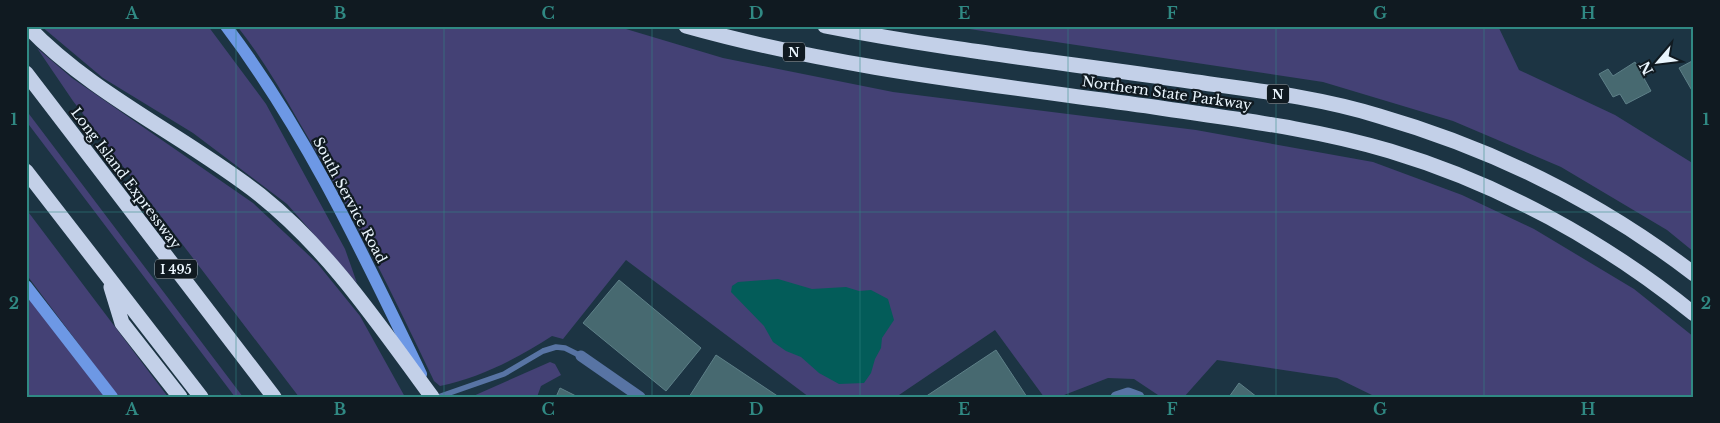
<svg xmlns="http://www.w3.org/2000/svg" width="1720" height="423" font-family="'Libre Baskerville',serif">
<rect width="100%" height="100%" fill="#1c3443"/>
<path fill="#444175" d="M41 26H208L266 104 345 249 357 283 287 204 193 133 103 78Z
M237 26H616L723 58 893 92 1196 130 1373 162 1462 195 1534 229 1634 289 1694 337V397H1376L1337 378 1217 360 1184 397H1161L1134 379 1108 378 1059 397H1044L995 330 896 397H809L626 260 563 339 552 336C518 358 480 378 440 386L434 381C392 293 349 205 299 122 280 89 261 56 237 26Z
M949 26H1498L1519 70 1615 115 1694 164V252L1667 230 1561 167 1453 121 1323 82Z
M37 48 72 78 253 203 317 263 360 316 405 397H299L73 101Z
M26 110 243 397H235L26 121Z
M26 209 168 397H119L117 395 26 274Z
M26 286 112 397H26Z
M550 362 555 364 561 375 541 386 537 397H471Z"/>
<path fill="#035c59" d="M778 279 812 289 846 287 859 291 871 290 888 299 894 320 882 338 881 348 875 359 871 373 864 383 839 384 819 373 801 357 786 351 773 342 764 326 731 292 732 286 738 282Z"/>
<path fill="#476970" stroke="#5e8088" d="M1694 60V94L1679 68Z
M1635 62 1651 91 1626 104 1620 94 1613 97 1599 74 1608 69 1613 76Z
M619 280 701 348 666 391 583 323Z
M996 350 1027 397H925Z
M716 355 779 397H689Z
M1239 383 1257 397H1229Z
M560 388 578 397H556Z"/>
<g fill="none" stroke-linecap="round" stroke-linejoin="round">
<path stroke="#5874a4" stroke-width="5.5" d="M438 397 504 374 543 351 556 347 565 348 581 356"/>
<path stroke="#5874a4" stroke-width="11" d="M581 356 640 397
M1116 397 1128 393 1139 397"/>
<path stroke="#6d98e5" stroke-width="12" d="M226 26C307 133 363 254 421 374
M26 286 112 397"/>
<path stroke="#c3d0e8" stroke-width="15" d="M27 26C94 96 185 136 260 195 330 251 379 325 432 397
M686 26C839 69 998 85 1154 107 1233 119 1313 128 1390 151 1500 184 1604 241 1694 314
M825 26C946 50 1068 63 1189 81 1253 90 1318 97 1379 116 1493 149 1600 202 1694 274
M26 73 274 397
M26 171 201 397
M111 287 122 323 180 397"/>
</g>
<path fill="none" stroke="#308983" stroke-width="1" stroke-opacity="0.55" d="M236 26V397M444 26V397M652 26V397M860 26V397M1068 26V397M1276 26V397M1484 26V397M26 212H1694"/>
<g text-anchor="middle" dominant-baseline="central" stroke-width="4.5" stroke-linejoin="round" paint-order="stroke">
<g fill="#101a21" stroke="#a9b3bb" stroke-width="1">
<rect x="783" y="42.5" width="22" height="19" rx="4"/>
<rect x="1267" y="84.5" width="22" height="19" rx="4"/>
<rect x="155" y="259.5" width="42" height="19" rx="4"/>
</g>
<g font-size="12" font-weight="bold" fill="#eaf5fd">
<text x="794" y="52">N</text>
<text x="1278" y="94">N</text>
<text x="176" y="269">I 495</text>
</g>
<g font-size="14" fill="#eaf5fd" stroke="#101a21">
<text transform="translate(1167 93) rotate(8)">Northern State Parkway</text>
<text transform="translate(126 178) rotate(53)">Long Island Expressway</text>
<text transform="translate(350 200) rotate(62)">South Service Road</text>
</g>
</g>
<rect width="1720" height="423" fill="none" stroke="#101a21" stroke-width="55"/>
<g transform="translate(1658 62) rotate(242)" stroke="#101a21" stroke-width="4" paint-order="stroke">
<path d="M0-4L9 19L0 12L-9 19Z" fill="#eaf5fd"/>
<text y="-8" font-size="14" font-weight="bold" text-anchor="middle" fill="#eaf5fd">N</text>
</g>
<rect x="28" y="28" width="1664" height="368" fill="none" stroke="#308983" stroke-width="2"/>
<g font-size="16" text-anchor="middle" font-weight="bold" fill="#308983">
<text x="132" y="19">A</text>
<text x="340" y="19">B</text>
<text x="548" y="19">C</text>
<text x="756" y="19">D</text>
<text x="964" y="19">E</text>
<text x="1172" y="19">F</text>
<text x="1380" y="19">G</text>
<text x="1588" y="19">H</text>
<text x="14" y="125">1</text>
<text x="1706" y="125">1</text>
<text x="14" y="309">2</text>
<text x="1706" y="309">2</text>
<text x="132" y="415">A</text>
<text x="340" y="415">B</text>
<text x="548" y="415">C</text>
<text x="756" y="415">D</text>
<text x="964" y="415">E</text>
<text x="1172" y="415">F</text>
<text x="1380" y="415">G</text>
<text x="1588" y="415">H</text>
</g>
</svg>
